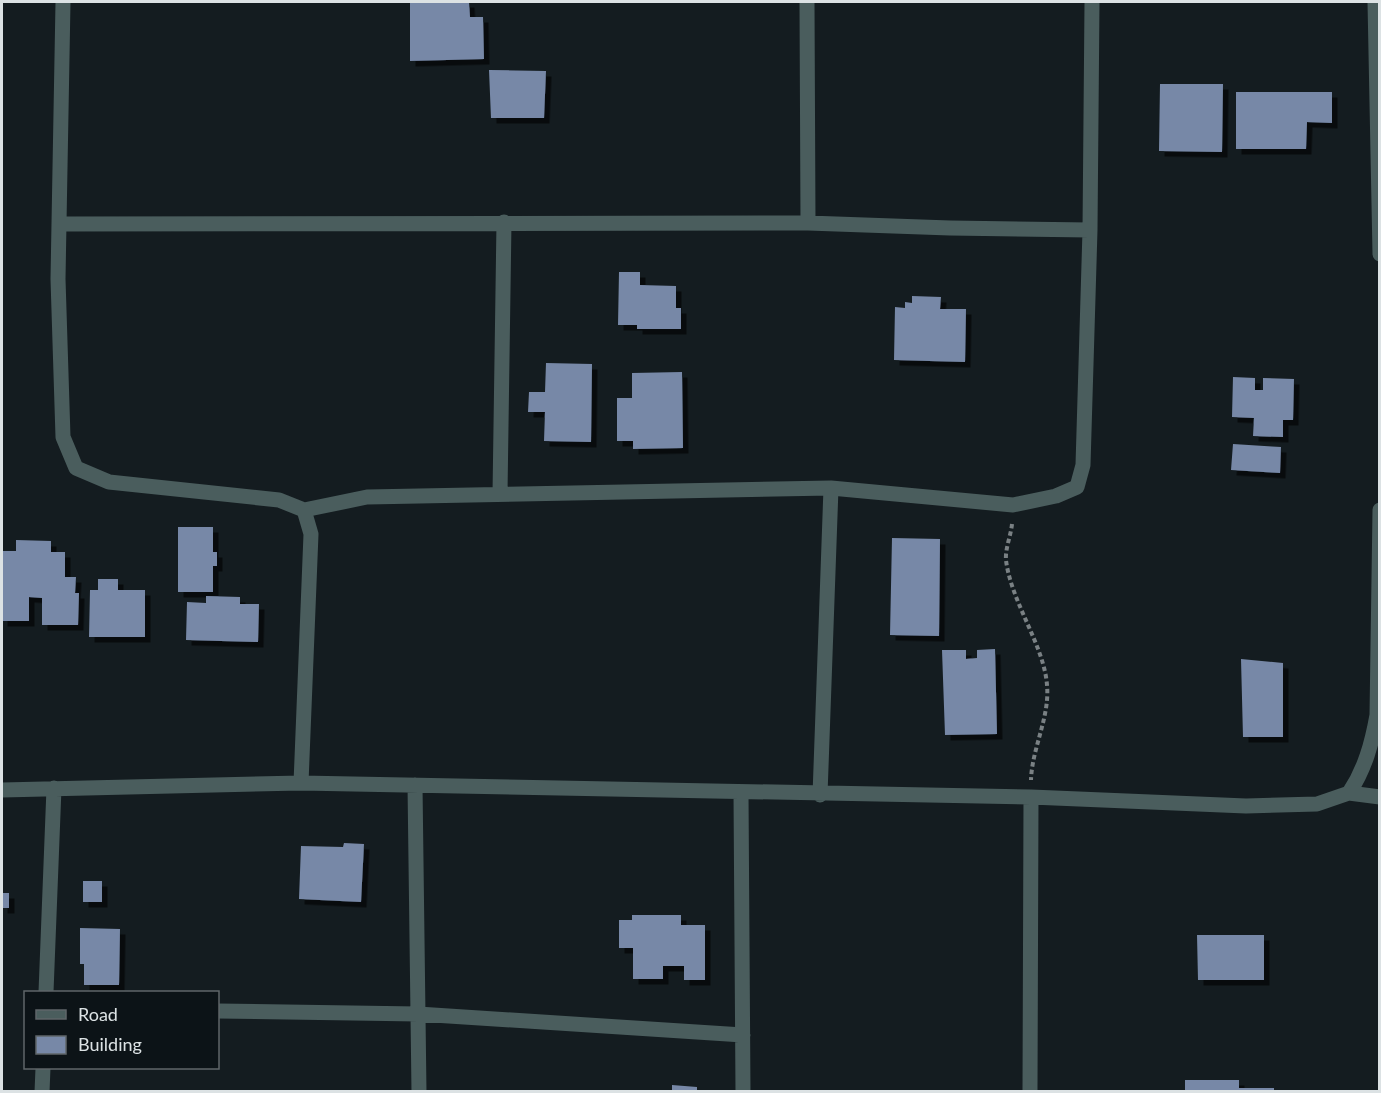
<svg xmlns="http://www.w3.org/2000/svg" width="1381" height="1093" font-family="Lato,sans-serif">
<defs>
<filter id="shadow"><feDropShadow dx="5.5" dy="5.5" stdDeviation="0" flood-color="#0009"/></filter>
</defs>
<rect width="100%" height="100%" fill="#141c20"/>
<path fill="#7788a7" filter="url(#shadow)" d="M410 2H469L470 17H483L484 59 410 61Z
M489 70 546 71 544 118H491Z
M1160 84H1223L1222 152 1159 151Z
M1236 92H1332V123L1307 122 1306 149H1236Z
M619 272H640V285L676 286V308H681V329H637V325H618Z
M912 296 941 297 940 309H966L965 362 894 360 895 307 905 308V302L912 303Z
M546 363 592 364 591 442 544 441 545 412H528L529 392H545Z
M682 372 683 448 633 449V441H617V398H632V373Z
M1233 377 1255 378V390H1263V378L1294 379 1293 420H1283V437L1253 436 1254 418 1232 417Z
M1233 444 1281 447 1280 473 1231 470Z
M178 527H213V552H217V566H213V592H178Z
M892 538 940 539 939 636 890 635Z
M16 540 51 541V552H65V577H76L75 593H79L78 625H42V598L29 597V621H2V551H16Z
M98 579H118V590H145V637H89L90 590H98Z
M206 596 240 597V604H259L258 642 186 640 187 602 206 603Z
M995 649 997 734 945 735 942 650H966V659L977 658V650Z
M1241 659 1283 663V737H1243Z
M344 843 364 844 361 902 299 899 301 846 343 847Z
M83 881H102V902H83Z
M2 893H9V908H2Z
M632 915H681V925H705V980H684V966H663V979H633V948H619V920H632Z
M80 928 120 929 119 985H84V964H80Z
M1197 935H1264V980H1198Z
M1185 1080H1239V1088H1274V1092H1185Z
M672 1085 697 1087V1092H672Z"/>
<g fill="none" stroke-linecap="round" stroke-linejoin="round">
<path stroke="#7a8184" stroke-width="4" stroke-dasharray="4.5 3" stroke-linecap="butt" d="M1012 524C1011 535 1005 549 1006 560 1011 602 1044 645 1047 685 1050 717 1032 748 1031 780"/>
<path stroke="#4a5d5d" stroke-width="15" d="M63 2 58 279 63 437 76 468 109 482 279 500 304 510 311 534 301 783
M807 2 808 223
M1375 2 1380 254
M61 224 808 223 950 228 1090 230
M500 494 504 222
M304 510 367 497 831 488 1013 505 1056 496 1077 487 1083 465 1090 230 1092 2
M415 785 419 1092
M2 790 301 783 1031 797 1246 806 1317 804 1349 793 1380 797
M741 793 743 1092
M1349 793C1365 769 1372 743 1377 715L1380 510
M820 795 831 488
M46 992 54 788
M218 1011 418 1014 743 1035
M42 1092 43 1068
M1030 1092 1031 797"/>
</g>
<rect width="1381" height="1093" fill="none" stroke="#dce2e4" stroke-width="6"/>
<rect x="24" y="991" width="195" height="78" fill="#0c1317" stroke="#5f6669" stroke-width="1.5"/>
<rect x="36" y="1010" width="30" height="9" fill="#4a5d5d" stroke="#5f6669" stroke-width="1.5"/>
<text x="78" y="1021" font-size="18" fill="#dce2e4">Road</text>
<rect x="36" y="1036" width="30" height="18" fill="#7788a7" stroke="#5f6669" stroke-width="1.5"/>
<text x="78" y="1051" font-size="18" fill="#dce2e4">Building</text>
</svg>
